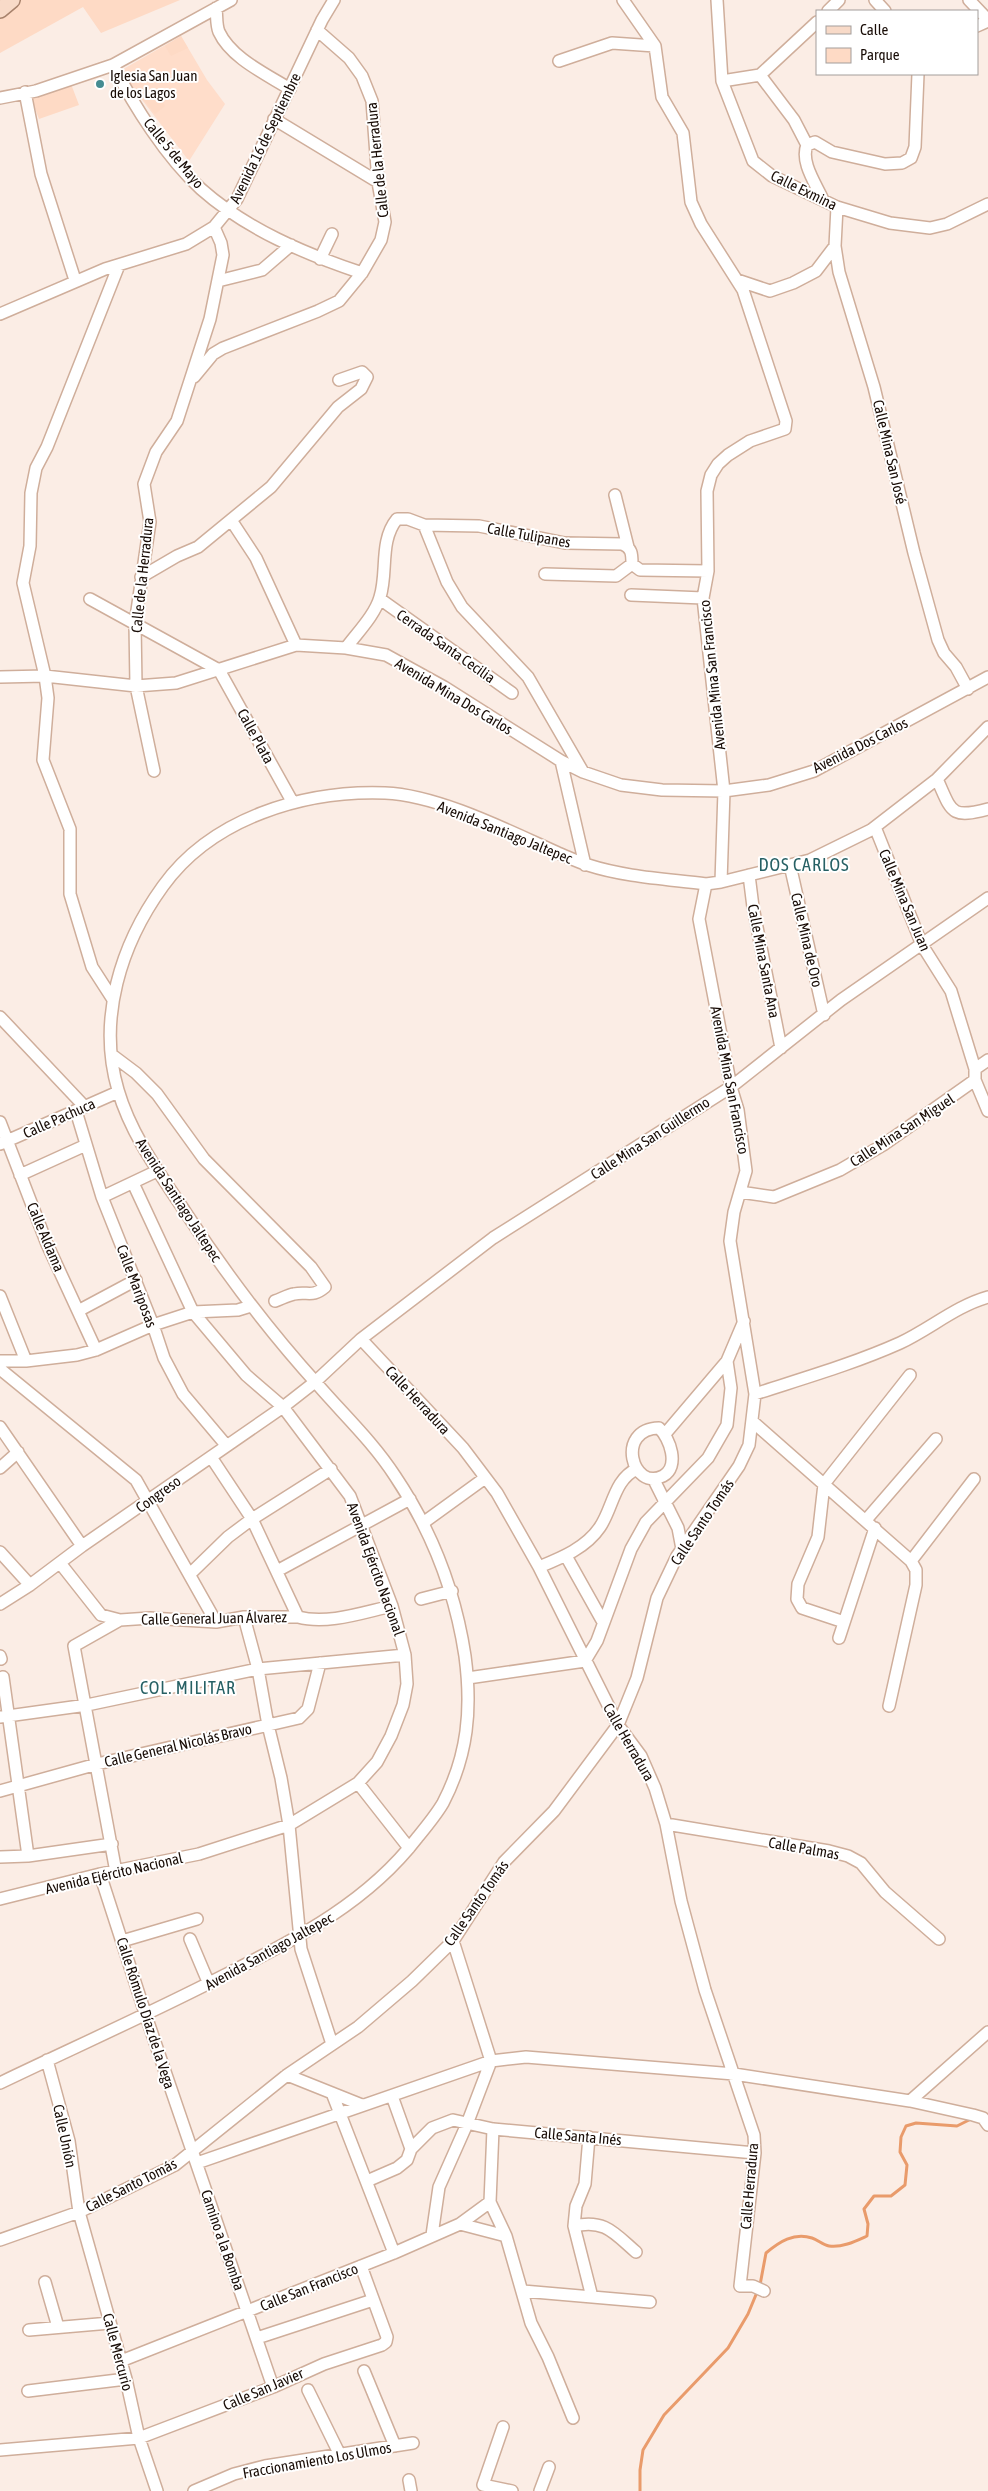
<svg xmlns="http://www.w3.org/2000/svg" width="988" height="2491" font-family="'Asap Condensed',sans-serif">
<rect width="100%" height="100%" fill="#fbede5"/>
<path fill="#ffddca" d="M181 36 207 80 225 104 189 161 120 71Z"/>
<path fill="#fedac5" d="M0 0H180L101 33 83 7 0 53Z
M181 36 188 48 171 56 165 46Z
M71 84 79 105 39 119 31 98Z
M160 88 162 92 159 95 165 106 155 114 140 95 146 91 148 94Z"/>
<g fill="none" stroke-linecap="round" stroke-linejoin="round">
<path stroke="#e99b6b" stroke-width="3" d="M640 2491V2470L643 2450 664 2415 728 2348 748 2314 760 2285 766 2253C779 2242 794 2232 812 2238 818 2240 823 2245 829 2246 842 2248 856 2241 867 2236L868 2224 864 2209 874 2196H891L905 2185 907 2165 900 2152 901 2137 906 2126 916 2123 957 2126 971 2119"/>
<g stroke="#cfae9b" stroke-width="14">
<path id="minor" d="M623 0 655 46 662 97 683 133 691 202 701 224 743 290 786 421 785 429 750 441 728 455 718 464 711 475 707 491 708 571 703 598 724 791 721 882
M717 0 722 81 753 161 772 176 837 207 890 223 930 228 947 224 988 204
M875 0 885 11
M969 0 988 20
M216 8C217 16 216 25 219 32 231 58 266 74 290 89
M828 11 839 0
M977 26 988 21
M559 61 612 43 655 46
M113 65C134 106 166 157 201 189 246 229 305 254 362 273
M760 75 794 120 807 145
M722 81 760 75 817 22
M25 92 41 174 75 280
M0 98 36 91 113 65 231 0
M274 119 378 182
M823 200C816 184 800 162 807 145L815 142 832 152 885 164 902 163 911 158 915 147 918 74
M837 207 835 246 839 272 874 387 914 553 938 640 944 653 956 667 968 689
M320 259 332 234
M737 280 770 291 793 283 816 271 835 246
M218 281 262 270 291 245
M0 314 105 269 186 244 214 227 237 199 322 20 334 0
M194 377 213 354 223 348 318 311 339 301 362 273 381 240 385 222 378 182 372 101 362 76 349 58 317 30
M615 495 628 547
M231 520 256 558 296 645
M424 525 447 582 462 607 528 677 583 772
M632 564 640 570 708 571
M545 574 616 576 632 564
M141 577 177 556 198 547 271 487 338 407 361 389 367 377 362 372 339 380
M631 595 703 598
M90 599 219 670 293 803
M380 599 512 693
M346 648C357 633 375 615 380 597 388 572 379 541 397 519H408L424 525 479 526 565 543 622 544C632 548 632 554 632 564
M0 677 45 676 136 686 176 683 296 645 346 648 386 655 444 687 561 761 583 772 621 785 662 790 724 791 769 785 814 771 988 677
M561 761 585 865
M154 771 136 686 135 624 150 522 144 484 156 452 177 421 210 319 223 255 221 243 214 227
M937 779C952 812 950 819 988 809
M875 827 922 945 951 991 975 1069V1080L988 1111
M790 865 824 1015
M749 875 753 907 781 1048
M112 998 92 967 70 894V829L43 760 48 698 45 676 23 583 30 546 31 493 36 468 47 447 119 265
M0 1017 85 1107
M112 1055 136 1073 157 1094 204 1159 311 1267 325 1287C312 1298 308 1291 294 1294 288 1295 281 1299 275 1301
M975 1069 988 1060
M76 1111 102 1197 153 1325 164 1358 183 1394 226 1445
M0 1122 47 1244 96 1350
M0 1144 118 1092
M20 1175 86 1145
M740 1192 774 1197 840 1170 883 1145 975 1080
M102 1197 157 1171
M0 1296 26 1361
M78 1311 136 1280
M361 1339 463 1448 497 1493 539 1567 618 1725 641 1756 655 1788 666 1824 681 1901 705 1990 754 2135 755 2153 740 2286H753L764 2291
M0 1361H26L77 1355 96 1350 153 1325 193 1312 238 1310 251 1306
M0 1369 136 1480 216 1622
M755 1394C804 1378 853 1364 900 1343 930 1329 956 1306 988 1297
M753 1422 911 1561 916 1570V1585L889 1706
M0 1427 82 1546
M659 1428C670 1438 680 1467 663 1476 632 1492 615 1429 659 1428Z
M665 1434 727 1361 744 1321
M211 1457 252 1519 298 1617
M0 1468 18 1452
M654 1480 678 1528 682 1549
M866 1520 936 1439
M423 1523 485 1478
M0 1552 30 1585
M566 1556 603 1622
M911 1561 974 1479
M60 1563 101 1615 120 1620 150 1618 216 1622 244 1617H298C328 1625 364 1612 392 1606
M539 1567C561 1558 586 1548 600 1527 613 1508 614 1479 637 1469
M277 1571 410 1499
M190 1574 228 1537 252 1519 331 1469
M421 1599 452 1591
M0 1604 30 1585 82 1546 283 1407 315 1382 361 1339 493 1238 731 1087 841 1000 988 898
M244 1617 258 1669 268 1725 281 1778 289 1825 301 1949 332 2044
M844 1622 802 1608 797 1599 798 1584 818 1537 824 1484 910 1375
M839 1638 875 1528
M0 1656 1 1659
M3 1677 28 1856
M468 1678 585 1661 597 1641 631 1549 646 1522 708 1458 727 1425 731 1388 727 1361
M0 1717 87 1705 258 1669 405 1655
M358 1783 409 1848
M0 1791 97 1764 299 1718 308 1709 320 1663
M666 1824 829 1851 848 1856 861 1863 885 1892 939 1939
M0 1857 28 1856 112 1844
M116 1872 74 1646 120 1620
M100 1874 146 2016 273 2387
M0 1899 100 1874 199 1854 289 1825 358 1783 377 1762 391 1736 403 1705 407 1684 405 1655 392 1606 350 1496 283 1407 246 1375 193 1312 133 1183
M190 1939 209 1984
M122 1941 197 1919
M47 2060 69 2141 79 2212 126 2379 139 2438 157 2491
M287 2075 362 2105
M0 2083C75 2047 151 2013 225 1975 297 1938 367 1903 417 1838 426 1827 436 1815 443 1803 468 1755 472 1709 465 1656 455 1590 432 1531 395 1476 373 1442 344 1415 318 1385 269 1331 226 1274 186 1213 160 1174 131 1135 118 1090 97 1019 121 944 163 886 212 818 304 790 385 793 438 795 509 831 558 853 568 857 578 862 588 865 625 877 667 879 706 884L721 882 810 860 871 830 937 779 988 727
M332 2093 394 2253
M392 2096 411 2149
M910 2101 988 2032
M493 2129 490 2202 506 2236 531 2323 548 2357 573 2418
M589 2137 585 2184 576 2206 574 2226 592 2297
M197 2163 491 2061 526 2057 734 2074 910 2101 973 2115 983 2118 988 2125
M367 2181 397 2168 407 2160 411 2149 432 2128 453 2120 493 2129 755 2153
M460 2224 506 2236
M574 2226C605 2219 614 2233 636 2252
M432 2235 439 2187 467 2124 491 2061 453 1941
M0 2240 79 2212 175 2165 287 2075 358 2027 412 1981 453 1941 504 1862 554 1811 618 1725 637 1678 657 1598 677 1556 739 1466 749 1445 755 1394 730 1241 734 1212 746 1171 738 1110 731 1087 699 919 706 884
M45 2282 58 2327
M523 2291 650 2302
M29 2330 110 2323
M257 2338 373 2300
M121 2361 394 2253 460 2224 490 2202
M364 2371 395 2446
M308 2390 340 2455
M28 2391 126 2379
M503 2427 483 2485 512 2491
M0 2450 139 2438 273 2387 324 2364 382 2345 386 2342 387 2337 361 2266
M409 2480 411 2491
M194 2491 234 2474 265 2466 413 2443
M540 2491 549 2467"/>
</g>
<g stroke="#a7826c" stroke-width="18">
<path id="major" d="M0 10 12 0"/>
</g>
<use href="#minor" stroke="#fff" stroke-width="11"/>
<use href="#major" stroke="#f8dac8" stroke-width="15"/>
</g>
<circle fill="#458c92" stroke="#fff" stroke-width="2" cx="100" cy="84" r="5"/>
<g text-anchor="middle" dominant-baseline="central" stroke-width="4" stroke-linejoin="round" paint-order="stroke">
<g font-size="15" fill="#180c06" stroke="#fff" text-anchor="start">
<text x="110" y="75">Iglesia San Juan<tspan x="110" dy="17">de los Lagos</tspan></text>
</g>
<g font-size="15" fill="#180c06" stroke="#fff">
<text transform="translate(265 138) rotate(-64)">Avenida 16 de Septiembre</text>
<text transform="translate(174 153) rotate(51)">Calle 5 de Mayo</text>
<text transform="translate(377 160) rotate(-96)">Calle de la Herradura</text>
<text transform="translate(804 190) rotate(26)">Calle Exmina</text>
<text transform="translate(890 452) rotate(77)">Calle Mina San José</text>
<text transform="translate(529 535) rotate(10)">Calle Tulipanes</text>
<text transform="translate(142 575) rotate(-84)">Calle de la Herradura</text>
<text transform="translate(446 646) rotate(35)">Cerrada Santa Cecilia</text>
<text transform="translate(712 675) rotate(-96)">Avenida Mina San Francisco</text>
<text transform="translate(454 696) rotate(31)">Avenida Mina Dos Carlos</text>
<text transform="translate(256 736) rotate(61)">Calle Plata</text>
<text transform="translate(860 745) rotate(-27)">Avenida Dos Carlos</text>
<text transform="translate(505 832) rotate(22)">Avenida Santiago Jaltepec</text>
<text transform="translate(905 900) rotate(67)">Calle Mina San Juan</text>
<text transform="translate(807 940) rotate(77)">Calle Mina de Oro</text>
<text transform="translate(764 961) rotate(79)">Calle Mina Santa Ana</text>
<text transform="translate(730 1080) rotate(79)">Avenida Mina San Francisco</text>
<text transform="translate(59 1118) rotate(-24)">Calle Pachuca</text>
<text transform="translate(902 1130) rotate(-33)">Calle Mina San Miguel</text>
<text transform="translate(650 1138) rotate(-33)">Calle Mina San Guillermo</text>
<text transform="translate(179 1200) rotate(57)">Avenida Santiago Jaltepec</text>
<text transform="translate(46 1237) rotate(67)">Calle Aldama</text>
<text transform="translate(137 1286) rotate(69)">Calle Mariposas</text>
<text transform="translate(418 1400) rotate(47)">Calle Herradura</text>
<text transform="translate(158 1494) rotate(-36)">Congreso</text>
<text transform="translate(702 1522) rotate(-56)">Calle Santo Tomás</text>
<text transform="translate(376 1569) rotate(70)">Avenida Ejército Nacional</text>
<text transform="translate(214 1618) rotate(-1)">Calle General Juan Álvarez</text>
<text transform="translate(629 1742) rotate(60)">Calle Herradura</text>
<text transform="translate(178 1745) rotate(-13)">Calle General Nicolás Bravo</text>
<text transform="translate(804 1848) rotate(10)">Calle Palmas</text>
<text transform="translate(114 1873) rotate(-13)">Avenida Ejército Nacional</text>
<text transform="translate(476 1903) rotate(-55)">Calle Santo Tomás</text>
<text transform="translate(269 1951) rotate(-29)">Avenida Santiago Jaltepec</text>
<text transform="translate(146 2013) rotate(72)">Calle Rómulo Díaz de la Vega</text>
<text transform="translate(65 2136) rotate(78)">Calle Unión</text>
<text transform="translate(578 2136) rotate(5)">Calle Santa Inés</text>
<text transform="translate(131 2185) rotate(-27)">Calle Santo Tomás</text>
<text transform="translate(749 2186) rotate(-85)">Calle Herradura</text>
<text transform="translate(223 2240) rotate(71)">Camino a la Bomba</text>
<text transform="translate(309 2287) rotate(-22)">Calle San Francisco</text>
<text transform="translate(118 2352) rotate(75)">Calle Mercurio</text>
<text transform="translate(263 2389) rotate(-23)">Calle San Javier</text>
<text transform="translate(317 2460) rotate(-10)">Fraccionamiento Los Ulmos</text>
</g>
<g font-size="18" letter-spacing="1" fill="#266064" stroke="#fff">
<text x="804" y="864">DOS CARLOS</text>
<text x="188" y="1687">COL. MILITAR</text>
</g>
</g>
<rect x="816" y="10" width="162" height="65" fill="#ffffff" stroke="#a39e9b"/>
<rect x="826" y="26" width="25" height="8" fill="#f8dac8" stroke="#a39e9b"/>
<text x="860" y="35" font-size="15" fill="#180c06">Calle</text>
<rect x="826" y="48" width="25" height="15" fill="#fedac5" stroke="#a39e9b"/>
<text x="860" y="60" font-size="15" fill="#180c06">Parque</text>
</svg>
